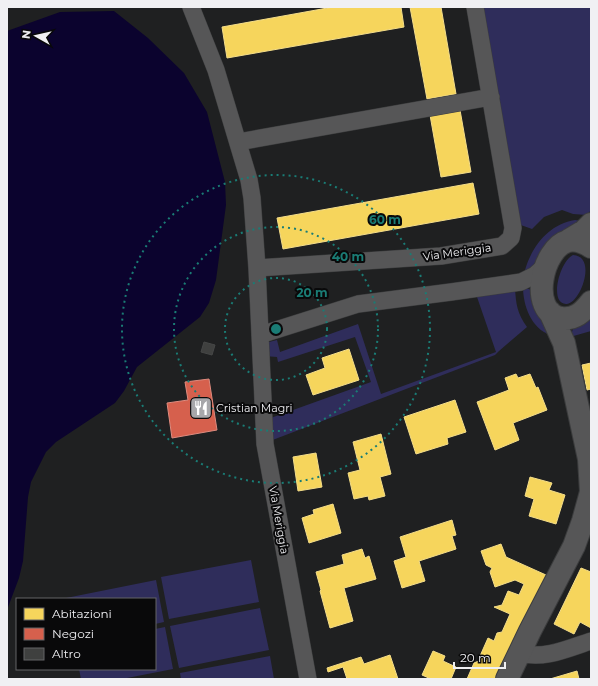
<svg xmlns="http://www.w3.org/2000/svg" width="598" height="686" font-family="Montserrat,sans-serif">
<rect width="100%" height="100%" fill="#1f2021"/>
<path fill="#2f2d5b" d="M481 7H591V210L587 215 573 214 562 210 544 217 532 229 518 224Z
M575 220 582 221 537 263 529 269 525 270C532 246 549 224 575 220Z
M573 255C598 256 580 305 566 304 549 304 559 262 573 255Z
M523 287 529 289 533 292 551 335C531 329 523 305 523 287Z
M503 288H515C516 304 517 313 527 327L499 351 495 355 270 441 268 419 371 382 355 337 278 362 277 357 264 356 266 345 269 342 277 340 280 352 358 324 381 394 496 352 477 297Z
M591 317V331L570 337 573 329Z
M251 560 259 602 169 619 161 577Z
M156 580 164 622 155 624V599H66V598Z
M260 608 269 650 179 668 170 626Z
M165 627 173 669 122 679H81L79 669H155V629Z
M270 656 274 679H181L180 673Z"/>
<path fill="#0b032e" d="M114 11 148 38 184 73 207 112 225 182 226 205 216 280 209 303 200 317 137 367 124 391 115 403 56 442 46 452 31 482 28 497 23 561 19 578 7 610V31L60 12Z"/>
<path fill="#f6d55c" stroke="#f4dd89" d="M333 7H401L404 27 227 58 222 27Z
M410 7H441L456 94 427 99Z
M460 110 471 172 441 177 430 115Z
M473 183 479 214 283 249 277 218Z
M349 349 359 380 313 395 306 375 325 368 322 358Z
M591 363V389L587 390 582 365Z
M516 374 518 378 530 374 536 388 538 387 547 410 513 423 519 440 495 450 477 402 509 390 505 378Z
M455 400 466 432 447 438 448 444 416 454 404 417Z
M381 434 391 474 380 477 385 496 369 500 368 496 354 499 348 473 360 470 353 442Z
M316 453 322 487 298 491 293 457Z
M530 477 552 483 549 490 565 495 556 524 529 516 534 499 525 496Z
M333 504 341 533 309 543 302 518 314 514 313 510Z
M452 520 456 535 452 536 456 549 419 561 425 581 402 588 394 561 406 557 400 537Z
M501 544 506 557 546 575 501 679H467L474 663 481 660 480 656 488 638 494 641 497 633 502 632 510 614 494 607 502 605 508 591 519 595 524 584 515 580 495 587 490 572 492 568 486 565 481 551Z
M362 549 365 558 369 556 376 579 344 588 353 621 330 628 320 591 321 590 316 572 344 564 342 555Z
M581 568 591 572V628L580 622 574 634 554 624Z
M433 651 445 656 443 661 456 667 451 679H431L422 675Z
M390 655 398 679H347L343 667 328 672 327 668 361 657 364 664Z
M577 671 579 679H550Z"/>
<path fill="#d6604d" stroke="#de8b7f" d="M209 379 217 430 172 438 167 403 188 400 185 382Z"/>
<path fill="#3f403f" stroke="#464747" d="M204 342 215 345 212 355 201 352Z"/>
<g fill="none" stroke-linecap="round" stroke-linejoin="round">
<g stroke="#3b3c3d" stroke-width="18">
<path id="street" d="M191 7 216 70 249 180 252 198 257 268
M238 142 491 97
M260 335 358 304 451 292 521 282 535 275 545 266
M520 653C544 660 569 648 591 641
M308 679 265 444 257 268 441 256 502 246 511 238 513 228 475 7"/>
</g>
<g stroke="#3b3c3d" stroke-width="24">
<path id="secondary" d="M569 240 584 231 591 224
M591 247C585 243 576 239 568 241 542 248 528 312 561 318 575 320 583 312 591 302
M507 679 530 631 574 546 583 521 591 492 589 459 564 343 550 312"/>
</g>
<use href="#street" stroke="#565657" stroke-width="17"/>
<use href="#secondary" stroke="#565657" stroke-width="22"/>
</g>
<g fill="none" stroke="#1a7c75" stroke-width="2" stroke-dasharray="2 4">
<circle cx="276" cy="329" r="51"/>
<circle cx="276" cy="329" r="102"/>
<circle cx="276" cy="329" r="154"/>
</g>
<defs>
<g id="restaurant-square" transform="scale(1.15)"><rect x="-9" y="-9" width="18" height="18" rx="4" fill="#a7a7aa" stroke="#09090a"/><path d="M-5-6h1v4h1v-4h1v4h1v-4h1v5L-1.5 .5V6h-2V.5L-5-1ZM5-6V6H3V1.5H1.5Q1.5-4 5-6Z" fill="#fff"/></g>
</defs>
<g fill-rule="evenodd">
<use href="#restaurant-square" x="201" y="408"/>
</g>
<g text-anchor="middle" dominant-baseline="central" stroke-width="4" stroke-linejoin="round" paint-order="stroke">
<g font-size="11" fill="#f0f0f3" stroke="#09090a">
<text transform="translate(457 252) rotate(-8)">Via Meriggia</text>
<text transform="translate(279 520) rotate(80)">Via Meriggia</text>
</g>
<g font-size="11" fill="#f0f0f3" stroke="#09090a" text-anchor="start">
<text x="216" y="408">Cristian Magri</text>
</g>
</g>
<circle cx="276" cy="329" r="6" fill="#1a7c75" stroke="#09090a" stroke-width="2"/>
<g font-size="12" text-anchor="middle" font-weight="bold" fill="#1a7c75" stroke="#09090a" stroke-width="4" stroke-linejoin="round" paint-order="stroke">
<text x="385" y="224">60 m</text>
<text x="348" y="261">40 m</text>
<text x="312" y="297">20 m</text>
</g>
<rect width="598" height="686" fill="none" stroke="#f0f0f3" stroke-width="16"/>
<rect x="16" y="598" width="140" height="72" fill="#09090a" stroke="#656567"/>
<rect x="24" y="608" width="20" height="12" fill="#f6d55c" stroke="#656567"/>
<text x="52" y="618" font-size="12" fill="#f0f0f3">Abitazioni</text>
<rect x="24" y="628" width="20" height="12" fill="#d6604d" stroke="#656567"/>
<text x="52" y="638" font-size="12" fill="#f0f0f3">Negozi</text>
<rect x="24" y="648" width="20" height="12" fill="#3f403f" stroke="#656567"/>
<text x="52" y="658" font-size="12" fill="#f0f0f3">Altro</text>
<g transform="translate(36 36) rotate(278)" stroke="#09090a" stroke-width="3" paint-order="stroke">
<path d="M0-3L7 15L0 10L-7 15Z" fill="#f0f0f3"/>
<text y="-6" font-size="11" font-weight="bold" text-anchor="middle" fill="#f0f0f3">N</text>
</g>
<path d="M454 662v6h51v-6" fill="none" stroke="#f0f0f3" stroke-width="2"/>
<text x="460" y="662" font-size="12" fill="#f0f0f3" stroke="#09090a" stroke-width="3" paint-order="stroke">20 m</text>
</svg>
